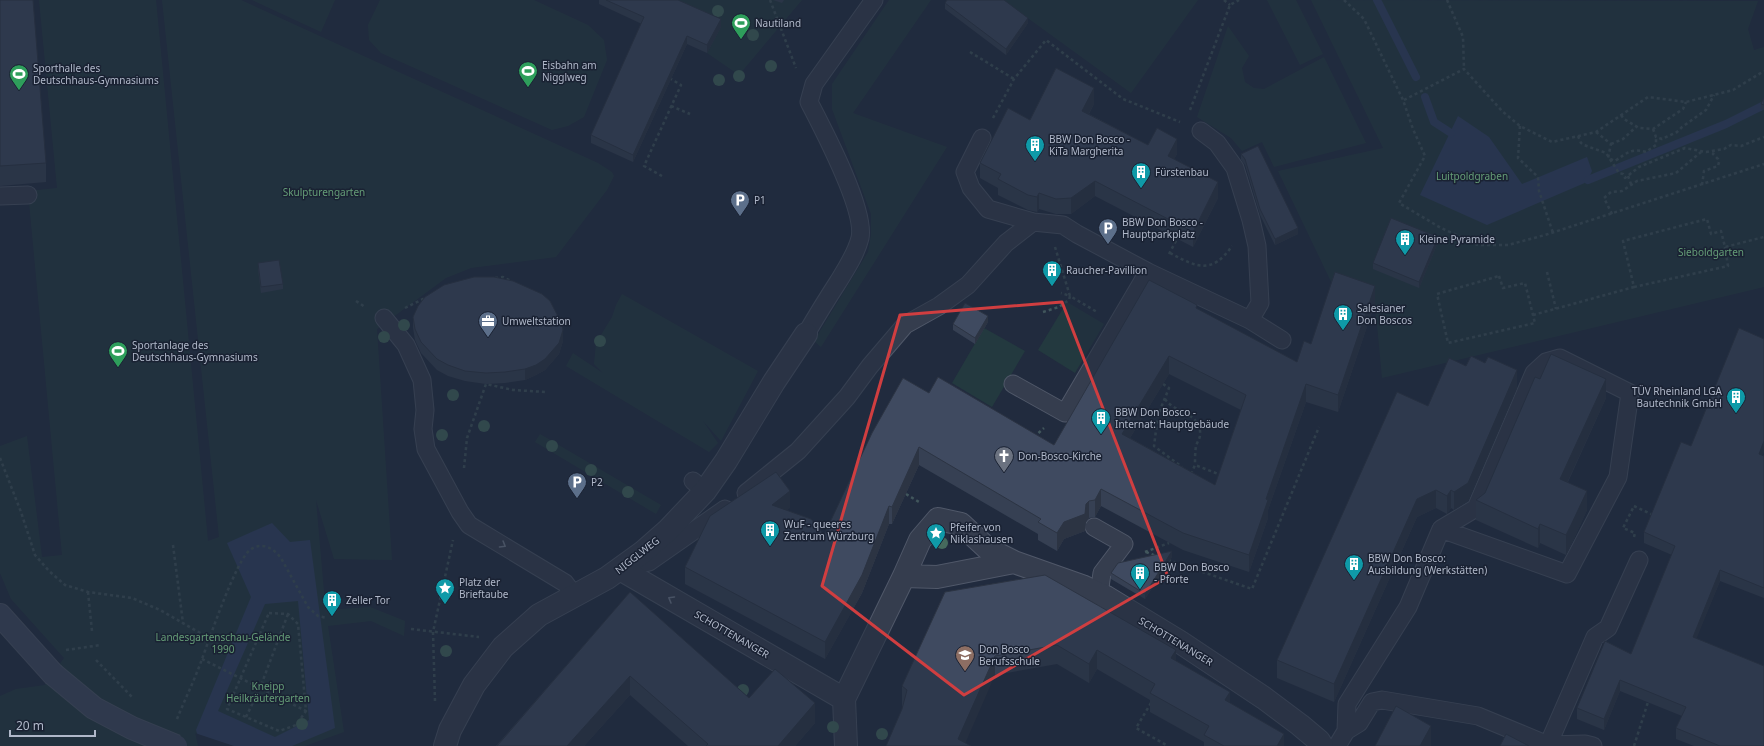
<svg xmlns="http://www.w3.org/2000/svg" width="1764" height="746" font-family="'Noto Sans',sans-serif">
<rect width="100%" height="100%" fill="#212b3e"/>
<path fill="#23393f" d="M39 0H156L208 541 219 537 162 0H241L598 163 612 172 614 176 607 190 556 257 471 268 446 278 377 329 392 560 334 559 316 500 325 603 326 610 370 607 405 621 404 636 371 621 328 626 344 732 305 746H0V696L16 689 45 685 64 658 11 599 0 573V446L27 436 42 557 62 555 28 191 57 188Z
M252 0H335L321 32Z
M380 0H534L588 25 604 40 607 60 584 117 568 126 552 130 381 53 369 40 368 25Z
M662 0H802L739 75 707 53 721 27Z
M889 0H931L853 113 947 147 821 347 814 341 868 252 871 235V214L832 109V84Z
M1003 0H1198L1131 93Z
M1267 0H1296L1323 54 1300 65Z
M1311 0 1758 1 1748 29 1754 50 1764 47V287L1382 378 1375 303 1335 290 1278 171 1383 148Z
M1228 26 1249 56 1242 68 1245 82 1254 88 1264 89 1324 57 1366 143 1274 167 1262 142 1242 151 1231 138 1197 117Z
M622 294 758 371 721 441 703 421 718 443 709 452 566 366 573 353 603 373 594 364 596 343 612 317 616 305Z
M1067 302 1104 324 1075 373 1038 350Z
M984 328 1025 351 992 407 952 383Z
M540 434 661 505 656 514 535 442Z"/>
<path fill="#314165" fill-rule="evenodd" d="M1458 116 1489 137 1522 184 1587 157 1592 171 1587 182 1487 225 1420 195Z
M272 523 290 542 310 540 335 728 292 746H201L196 730 251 597 227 543ZM298 601 309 720 275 737 218 711 265 604Z"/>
<path fill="#212b3e" d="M195 732V733L234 746H198Z"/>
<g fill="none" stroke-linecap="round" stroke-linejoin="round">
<path stroke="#314165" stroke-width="8" d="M1377 0 1416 77
M1425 97 1434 122 1451 133
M1588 180 1726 124 1764 105"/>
<g stroke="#505869" stroke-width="19">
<path id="lane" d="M1201 131 1217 143 1235 168 1251 220 1257 246 1260 303 1250 320
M0 196 28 195
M1033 222 1063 225 1077 234 1148 272 1250 320 1282 340
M384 318 406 345 422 380 425 410 423 429 426 449 460 512 469 525 565 583 574 595
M806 334C816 317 827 299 838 282 846 269 856 254 860 238 866 210 823 129 809 102L814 84 874 0
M1013 384 1065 413 1148 272
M693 481 705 491
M746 493 798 451 847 397 870 366 905 325 939 306 968 285 1006 243 1033 222 988 209 971 188 965 172 982 138
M1094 527 1124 544 1102 573 1099 594
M624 568 649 562 725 509
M1346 731 1359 723 1372 702 1382 700 1478 716 1548 745 1585 744 1593 746
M1548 745 1595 637 1608 628 1639 560
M1337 746 1346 731 1347 704 1408 607 1441 529 1567 574 1618 477 1630 393 1560 358 1546 362 1534 373 1476 508 1441 529"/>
</g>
<g stroke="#505869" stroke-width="24">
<path id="street" d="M620 569 844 699
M904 576 937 577 1014 562
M445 746 450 730 474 685 503 647 539 615 607 578 643 552 668 530 705 491 726 461 774 382 806 334
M846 746 844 699 904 576 920 540 938 519 961 524 988 549 1014 562 1082 586 1106 597 1180 642 1264 698 1300 725 1319 741 1322 746"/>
</g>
<g stroke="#505869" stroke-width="24">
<path id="secondary" d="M0 615 53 674"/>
</g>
<path stroke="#41565c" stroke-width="2.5" stroke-dasharray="3 3" stroke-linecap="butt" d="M770 0 796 68
M1224 0 1230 5
M1344 0 1364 19 1403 100 1413 129 1425 156 1399 203 1441 228 1478 245H1508L1545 235 1764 164
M1447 0 1463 37 1464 69
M970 52 1014 79
M1404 100 1464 69 1502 111 1520 126 1552 142 1596 132 1648 97 1686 102 1733 90 1764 71
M671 106 690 114
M1190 110 1230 5 1239 0
M1621 115 1624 119 1639 128 1653 129 1683 109 1686 102
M993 118 1014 79 1046 40 1123 99 1180 122
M1520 126 1518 158 1538 177 1539 191 1553 233
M1653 129 1656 137 1662 139 1677 132 1682 127 1706 110 1714 95
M1596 132 1611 144 1608 158 1615 161C1627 153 1631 148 1646 152L1656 145V137
M1578 136 1581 143 1584 145 1606 153 1619 173 1623 174 1625 178 1639 167 1685 148 1706 152 1724 149 1731 145 1741 146 1764 137
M1611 144 1623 139 1636 127
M662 176 644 166 681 85 671 79
M1628 176 1631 184
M1702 185 1704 171 1718 166 1719 162 1718 159 1713 154 1714 152
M1612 214 1604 198 1611 192 1622 191 1637 181 1676 173 1701 152
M1055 247 1070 296 1061 293
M1170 253C1196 267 1212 275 1232 246
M1169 254 1177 239
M1547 272 1556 309
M1499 276 1503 288 1525 283 1535 323 1448 343 1437 294Z
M495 278 503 277 511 281
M1634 287 1728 266 1725 247
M356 301 365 307
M405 308 427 297
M1043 312 1059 307 1069 300 1070 296 1097 312
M1533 315 1634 287 1623 241 1707 219 1711 234 1721 231 1725 247 1764 237
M1163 384 1169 388 1158 415 1154 446 1182 467
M1165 399C1174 413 1202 413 1200 435 1200 439 1197 442 1196 446 1195 452 1195 459 1195 465
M1034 437 1044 428
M0 458 21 512 35 555 49 571 65 585 88 592 132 598 160 610 209 638
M464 468 467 438 486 384 513 390 545 392
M1191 474 1195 465 1221 475
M906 494 919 502
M1634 506 1653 515
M1634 537 1635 533 1623 528 1634 506
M173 545 183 623
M1145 552 1169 543
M1146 552 1156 556
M1168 560 1252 589 1319 427
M88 592 92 631
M269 613 288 614 298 624 306 711 296 725 279 731 227 709Z
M411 629 479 637
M66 650 101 645
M202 659 306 711
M96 660 133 698
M435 701 433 632 453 540
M1151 703 1136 728 1168 746
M246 717 260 688 288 614
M177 719C185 699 195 679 202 659 209 640 236 560 250 550 262 541 273 548 281 558L308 607 318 616 327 618
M1634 746 1648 702"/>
<use href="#lane" stroke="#353d4e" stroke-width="17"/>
<use href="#street" stroke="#353d4e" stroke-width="22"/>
<use href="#secondary" stroke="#424b61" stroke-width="22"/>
<g stroke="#505869" stroke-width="24" stroke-linecap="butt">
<path id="secondary-bridge" d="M53 674 94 708 132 728 176 746"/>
</g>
<use href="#secondary-bridge" stroke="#424b61" stroke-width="22"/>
</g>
<g fill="#466a5d">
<circle cx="718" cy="11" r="6"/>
<circle cx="753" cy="35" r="6"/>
<circle cx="771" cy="66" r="6"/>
<circle cx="739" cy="76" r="6"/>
<circle cx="719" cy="80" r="6"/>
<circle cx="404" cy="325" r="6"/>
<circle cx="384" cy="337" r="6"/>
<circle cx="600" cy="341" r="6"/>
<circle cx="453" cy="395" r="6"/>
<circle cx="484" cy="426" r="6"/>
<circle cx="442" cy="435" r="6"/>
<circle cx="552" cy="446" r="6"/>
<circle cx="591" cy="470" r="6"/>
<circle cx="628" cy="492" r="6"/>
<circle cx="942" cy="543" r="6"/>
<circle cx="446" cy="651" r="6"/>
<circle cx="743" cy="690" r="6"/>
<circle cx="302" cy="724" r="6"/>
<circle cx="833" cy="727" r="6"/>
<circle cx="882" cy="734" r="6"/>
</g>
<path fill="#364053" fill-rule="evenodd" d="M0 0 46 163V182L0 186Z
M599 0H678L721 27 707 53 687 44 633 162 591 143V135L642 24 599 4Z
M773 0H784L782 3Z
M945 3 1028 23 1006 55 945 9Z
M1764 97V110L1761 109V104Z
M1094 104 1089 114 1148 145 1177 154 1174 159 1218 198 1193 247 1095 196 1071 214H1056L1039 209 1037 212 1028 210 998 195V188L980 178V163L1030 120Z
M1241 154 1298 234 1275 245 1260 215 1245 165 1241 160Z
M1438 242 1419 288 1373 269V263Z
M258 263 283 284V289L261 293 258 269Z
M1375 303 1338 412 1306 402 1268 510V518L1249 572 1183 550 1101 506 1095 517 1089 518 1086 522 1085 531 1064 539 1057 551 1038 540V534L919 465 892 524H889L862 593 825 659 685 584V567L790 508 787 510 824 535 929 393 1054 445 1197 309 1297 362 1311 344ZM1169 374 1241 410 1215 485 1130 438Z
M413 317 563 341 559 354 545 370 536 375 525 380 505 383 486 384 465 381 448 376 437 370 421 353 415 340 413 328Z
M988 322 975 344 953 330V324Z
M1466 366 1517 388 1468 501 1454 510 1451 508 1447 514 1436 508 1417 517 1334 702 1277 678V660L1428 406Z
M1540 379 1606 398 1568 482 1587 510 1571 545 1566 555 1540 543 1538 548 1476 520V500L1485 493Z
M1691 446 1764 456V598L1720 581 1696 638 1764 746H1694L1676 739V728L1682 716 1620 691 1604 730 1577 719V708L1631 654 1672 555 1644 543V532Z
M1172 557 1145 599 1111 579V573Z
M630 592 749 698 815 723 795 746H688L630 695 584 746H496Z
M945 592 1176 661 1284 746H1204V742L1150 712V700L1097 669 1089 683 1057 664 995 675 902 709 903 706H902V686Z"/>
<path fill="#2c3443" d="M1028 18V23L1006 55V49Z
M721 19V27L707 53V45Z
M687 36V44L633 162V155Z
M1094 88V104L1082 126V111Z
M1177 139V154L1168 171V156Z
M1095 181V196L1071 214V198Z
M1218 182V198L1193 247V232Z
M1039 193V209L1037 212V197Z
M1298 228V234L1275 245V239Z
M1438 237V242L1419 288V282Z
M1375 286V303L1338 412V395Z
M988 316V322L975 344V338Z
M563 330V341L559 354 545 370 536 375 525 380V369Z
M1169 356V374L1122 451V434Z
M1517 370V388L1468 501 1454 510V492Z
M1606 379V398L1560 498V479Z
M1306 384V402L1268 510V518L1249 572V555L1266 499Z
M1764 441V452L1759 464V454Z
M919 447V465L892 524V507Z
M1101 489V506L1095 517V500Z
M1436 490V508L1417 517 1334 702V684L1417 499Z
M1451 490V508L1447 514V496Z
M790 491V508L772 522V505Z
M1587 491V510L1571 545 1566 555V535Z
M1089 501V518L1086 522 1085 531 1064 539 1057 551V533L1064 522Z
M889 506V524L862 593 825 659V642Z
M1540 524V543L1538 548V529Z
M1172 551V557L1145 599V594Z
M1720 570V581L1693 647V637Z
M1097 650V669L1089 683V664Z
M1176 650V669L1171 658Z
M995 656V675L964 746 958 739Z
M630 676V695L584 746H567Z
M1620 680V691L1604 730V719Z
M1230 692V711L1225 700Z
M815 703V723L795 746H778Z
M1431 726V746H1420Z
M1284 734V746H1277Z"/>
<path fill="#3f4a60" stroke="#2c3443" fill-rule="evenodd" d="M0 0H33L46 163 0 166Z
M606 0H678L721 19 707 45 687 36 633 155 591 135 644 17Z
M947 0H1004L1028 18 1006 49 945 3Z
M1056 68 1094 88 1082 111 1148 145 1157 128 1177 139 1168 156 1218 182 1193 232 1095 181 1071 198 1056 199 1039 193 1037 197 1028 195 998 179 1001 174 980 163 1008 108 1030 120Z
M1764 97V105L1761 104Z
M1258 146 1298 228 1275 239 1260 209 1245 159 1241 154Z
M1391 218 1438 237 1419 282 1373 263Z
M279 260 283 284 261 287 258 263Z
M1335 272 1375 286 1338 395 1306 384 1266 499 1268 500 1249 555 1183 533 1101 489 1095 500 1089 501 1086 504 1085 514 1064 522 1057 533 1038 522 1041 519 919 447 892 507 889 506 862 575 825 642 685 567 710 516 776 472 790 491 772 505 811 519 824 535 872 433 903 378 929 393 938 377 1054 445 1149 280 1197 305 1196 308 1297 362 1304 341 1311 344ZM1169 356 1246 395 1215 485 1122 434Z
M474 277H494L513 281 542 294 550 301 562 324 563 330 559 343 545 359 536 365 525 369 505 372 486 373 465 371 448 365 437 359 421 342 415 329 413 317 418 306 425 297 444 285Z
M965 303 988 316 975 338 953 324Z
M1739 328 1764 339V441L1759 454 1764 456V588L1720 570 1693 637 1764 666V746H1720L1676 728 1686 707 1620 680 1604 719 1577 708 1605 641 1631 654 1675 546 1644 532 1681 442 1691 446Z
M1551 354 1606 379 1560 479 1587 491 1571 525 1566 535 1540 524 1538 529 1476 500 1485 493 1535 377 1540 379Z
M1471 356 1485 363 1488 357 1517 370 1468 483 1454 492 1451 490 1447 496 1436 490 1417 499 1334 684 1277 660 1397 392 1428 406 1449 358 1466 366Z
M1172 551 1145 594 1111 573 1118 563Z
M1045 575 1176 650 1171 658 1230 692 1225 700 1284 734 1277 746H1224L1204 735 1209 726 1150 693 1155 684 1097 650 1089 664 1057 645 995 656 958 739 971 746H886L902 709 907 690 902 686 945 592Z
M630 592 749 698 775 669 815 703 778 746H706L708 744 630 676 567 746H497Z
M1396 706 1431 726 1420 746H1375Z
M1506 734 1529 746H1500Z"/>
<defs><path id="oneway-chevron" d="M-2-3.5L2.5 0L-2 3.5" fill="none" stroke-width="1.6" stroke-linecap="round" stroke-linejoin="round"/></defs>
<g stroke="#798192">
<use href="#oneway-chevron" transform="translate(503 545) rotate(31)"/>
<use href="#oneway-chevron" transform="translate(671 599) rotate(-150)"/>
</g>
<path d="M0 0H1764V746H0ZM1062 302 1168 577 964 695 822 586 900 315Z" fill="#212b3e" fill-opacity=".55" fill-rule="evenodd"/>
<path fill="none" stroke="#d03e40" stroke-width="3" stroke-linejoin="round" d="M1062 302 1168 577 964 695 822 586 900 315Z"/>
<defs>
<g id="stadium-pin" transform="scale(1)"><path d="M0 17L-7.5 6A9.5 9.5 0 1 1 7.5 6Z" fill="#2e9e5b" stroke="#1a2233"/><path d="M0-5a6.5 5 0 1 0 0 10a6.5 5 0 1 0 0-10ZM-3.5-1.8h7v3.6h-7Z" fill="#fff"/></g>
<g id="building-pin" transform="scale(1)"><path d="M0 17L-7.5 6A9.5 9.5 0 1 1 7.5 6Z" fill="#0f9aa8" stroke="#1a2233"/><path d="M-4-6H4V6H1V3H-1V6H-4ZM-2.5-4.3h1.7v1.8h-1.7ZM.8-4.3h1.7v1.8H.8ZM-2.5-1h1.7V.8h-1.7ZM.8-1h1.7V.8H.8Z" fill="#fff"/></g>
<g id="parking-pin" transform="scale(1)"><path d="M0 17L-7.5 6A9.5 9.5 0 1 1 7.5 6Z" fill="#5c6f8a" stroke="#1a2233"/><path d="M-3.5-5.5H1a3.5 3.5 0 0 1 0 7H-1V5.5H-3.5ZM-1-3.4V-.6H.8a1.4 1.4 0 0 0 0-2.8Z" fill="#fff"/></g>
<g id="office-pin" transform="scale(1)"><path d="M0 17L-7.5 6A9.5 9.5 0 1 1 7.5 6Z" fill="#5c6f8a" stroke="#1a2233"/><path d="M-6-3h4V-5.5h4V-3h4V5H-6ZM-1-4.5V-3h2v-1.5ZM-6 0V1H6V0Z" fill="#fff"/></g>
<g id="church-pin" transform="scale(1)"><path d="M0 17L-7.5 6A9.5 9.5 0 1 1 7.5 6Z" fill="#6b7280" stroke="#1a2233"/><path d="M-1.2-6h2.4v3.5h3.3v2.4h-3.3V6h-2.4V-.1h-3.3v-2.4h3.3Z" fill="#fff"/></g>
<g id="sight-pin" transform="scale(1)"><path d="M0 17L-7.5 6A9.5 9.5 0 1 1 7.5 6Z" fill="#0f9aa8" stroke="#1a2233"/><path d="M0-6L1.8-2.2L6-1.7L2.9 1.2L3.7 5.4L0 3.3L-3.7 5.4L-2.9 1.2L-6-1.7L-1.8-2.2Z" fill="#fff"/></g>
<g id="school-pin" transform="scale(1)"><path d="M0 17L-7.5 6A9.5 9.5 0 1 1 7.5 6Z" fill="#8d6e63" stroke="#1a2233"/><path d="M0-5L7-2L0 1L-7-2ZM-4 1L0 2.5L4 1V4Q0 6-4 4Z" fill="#fff"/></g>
</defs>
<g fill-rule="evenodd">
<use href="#stadium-pin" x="741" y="23"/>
<use href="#stadium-pin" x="528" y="71"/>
<use href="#stadium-pin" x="19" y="74"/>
<use href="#building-pin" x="1035" y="145"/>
<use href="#building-pin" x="1141" y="172"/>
<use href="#parking-pin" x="740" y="200"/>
<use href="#parking-pin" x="1108" y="228"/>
<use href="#building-pin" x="1405" y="239"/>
<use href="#building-pin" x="1052" y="270"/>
<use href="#building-pin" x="1343" y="314"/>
<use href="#office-pin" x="488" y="321"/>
<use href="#stadium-pin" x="118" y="351"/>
<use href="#building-pin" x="1736" y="397"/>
<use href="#building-pin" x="1101" y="418"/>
<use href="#church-pin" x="1004" y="456"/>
<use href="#parking-pin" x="577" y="482"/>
<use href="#building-pin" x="770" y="530"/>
<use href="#sight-pin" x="936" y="533"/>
<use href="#building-pin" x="1354" y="564"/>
<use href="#building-pin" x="1140" y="573"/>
<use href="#sight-pin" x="445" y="588"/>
<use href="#building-pin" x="332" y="600"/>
<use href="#school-pin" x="965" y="655"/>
</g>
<g text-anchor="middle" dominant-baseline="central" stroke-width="3" stroke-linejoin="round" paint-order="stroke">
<g font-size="10" fill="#b0b8c9" stroke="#1a2233" text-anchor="start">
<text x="755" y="23">Nautiland</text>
<text x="542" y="65">Eisbahn am<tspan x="542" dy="12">Nigglweg</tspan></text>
<text x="33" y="68">Sporthalle des<tspan x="33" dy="12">Deutschhaus-Gymnasiums</tspan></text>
<text x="1049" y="139">BBW Don Bosco -<tspan x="1049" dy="12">KiTa Margherita</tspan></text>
<text x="1155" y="172">Fürstenbau</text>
<text x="754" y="200">P1</text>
<text x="1122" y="222">BBW Don Bosco -<tspan x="1122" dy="12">Hauptparkplatz</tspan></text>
<text x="1419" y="239">Kleine Pyramide</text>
<text x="1066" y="270">Raucher-Pavillion</text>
<text x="1357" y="308">Salesianer<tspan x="1357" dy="12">Don Boscos</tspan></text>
<text x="502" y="321">Umweltstation</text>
<text x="132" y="345">Sportanlage des<tspan x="132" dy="12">Deutschhaus-Gymnasiums</tspan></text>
<text x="1722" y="391" text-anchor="end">TÜV Rheinland LGA<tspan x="1722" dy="12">Bautechnik GmbH</tspan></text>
<text x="1115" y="412">BBW Don Bosco -<tspan x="1115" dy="12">Internat: Hauptgebäude</tspan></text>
<text x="1018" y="456">Don-Bosco-Kirche</text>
<text x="591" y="482">P2</text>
<text x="784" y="524">WuF - queeres<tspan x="784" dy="12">Zentrum Würzburg</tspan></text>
<text x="950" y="527">Pfeifer von<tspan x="950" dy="12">Niklashausen</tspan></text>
<text x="1368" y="558">BBW Don Bosco:<tspan x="1368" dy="12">Ausbildung (Werkstätten)</tspan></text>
<text x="1154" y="567">BBW Don Bosco<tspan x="1154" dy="12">- Pforte</tspan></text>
<text x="459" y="582">Platz der<tspan x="459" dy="12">Brieftaube</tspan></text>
<text x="346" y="600">Zeller Tor</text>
<text x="979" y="649">Don Bosco<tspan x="979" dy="12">Berufsschule</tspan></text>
</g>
<g font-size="10" fill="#659d77" stroke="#1a2233">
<text x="1472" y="176">Luitpoldgraben</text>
<text x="324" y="192">Skulpturengarten</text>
<text x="1711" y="252">Sieboldgarten</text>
<text x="223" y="637">Landesgartenschau-Gelände<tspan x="223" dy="12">1990</tspan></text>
<text x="268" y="686">Kneipp<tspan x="268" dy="12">Heilkräutergarten</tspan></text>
</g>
<g font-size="10" fill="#b0b8c9" stroke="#1a2233">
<text transform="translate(637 555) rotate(-38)">NIGGLWEG</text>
<text transform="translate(732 634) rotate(30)">SCHOTTENANGER</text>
<text transform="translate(1176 641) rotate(31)">SCHOTTENANGER</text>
</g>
</g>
<path d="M10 730v6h85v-6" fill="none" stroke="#b0b8c9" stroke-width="2"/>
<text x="16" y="730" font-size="12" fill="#b0b8c9" stroke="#1a2233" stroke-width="3" paint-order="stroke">20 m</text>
</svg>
